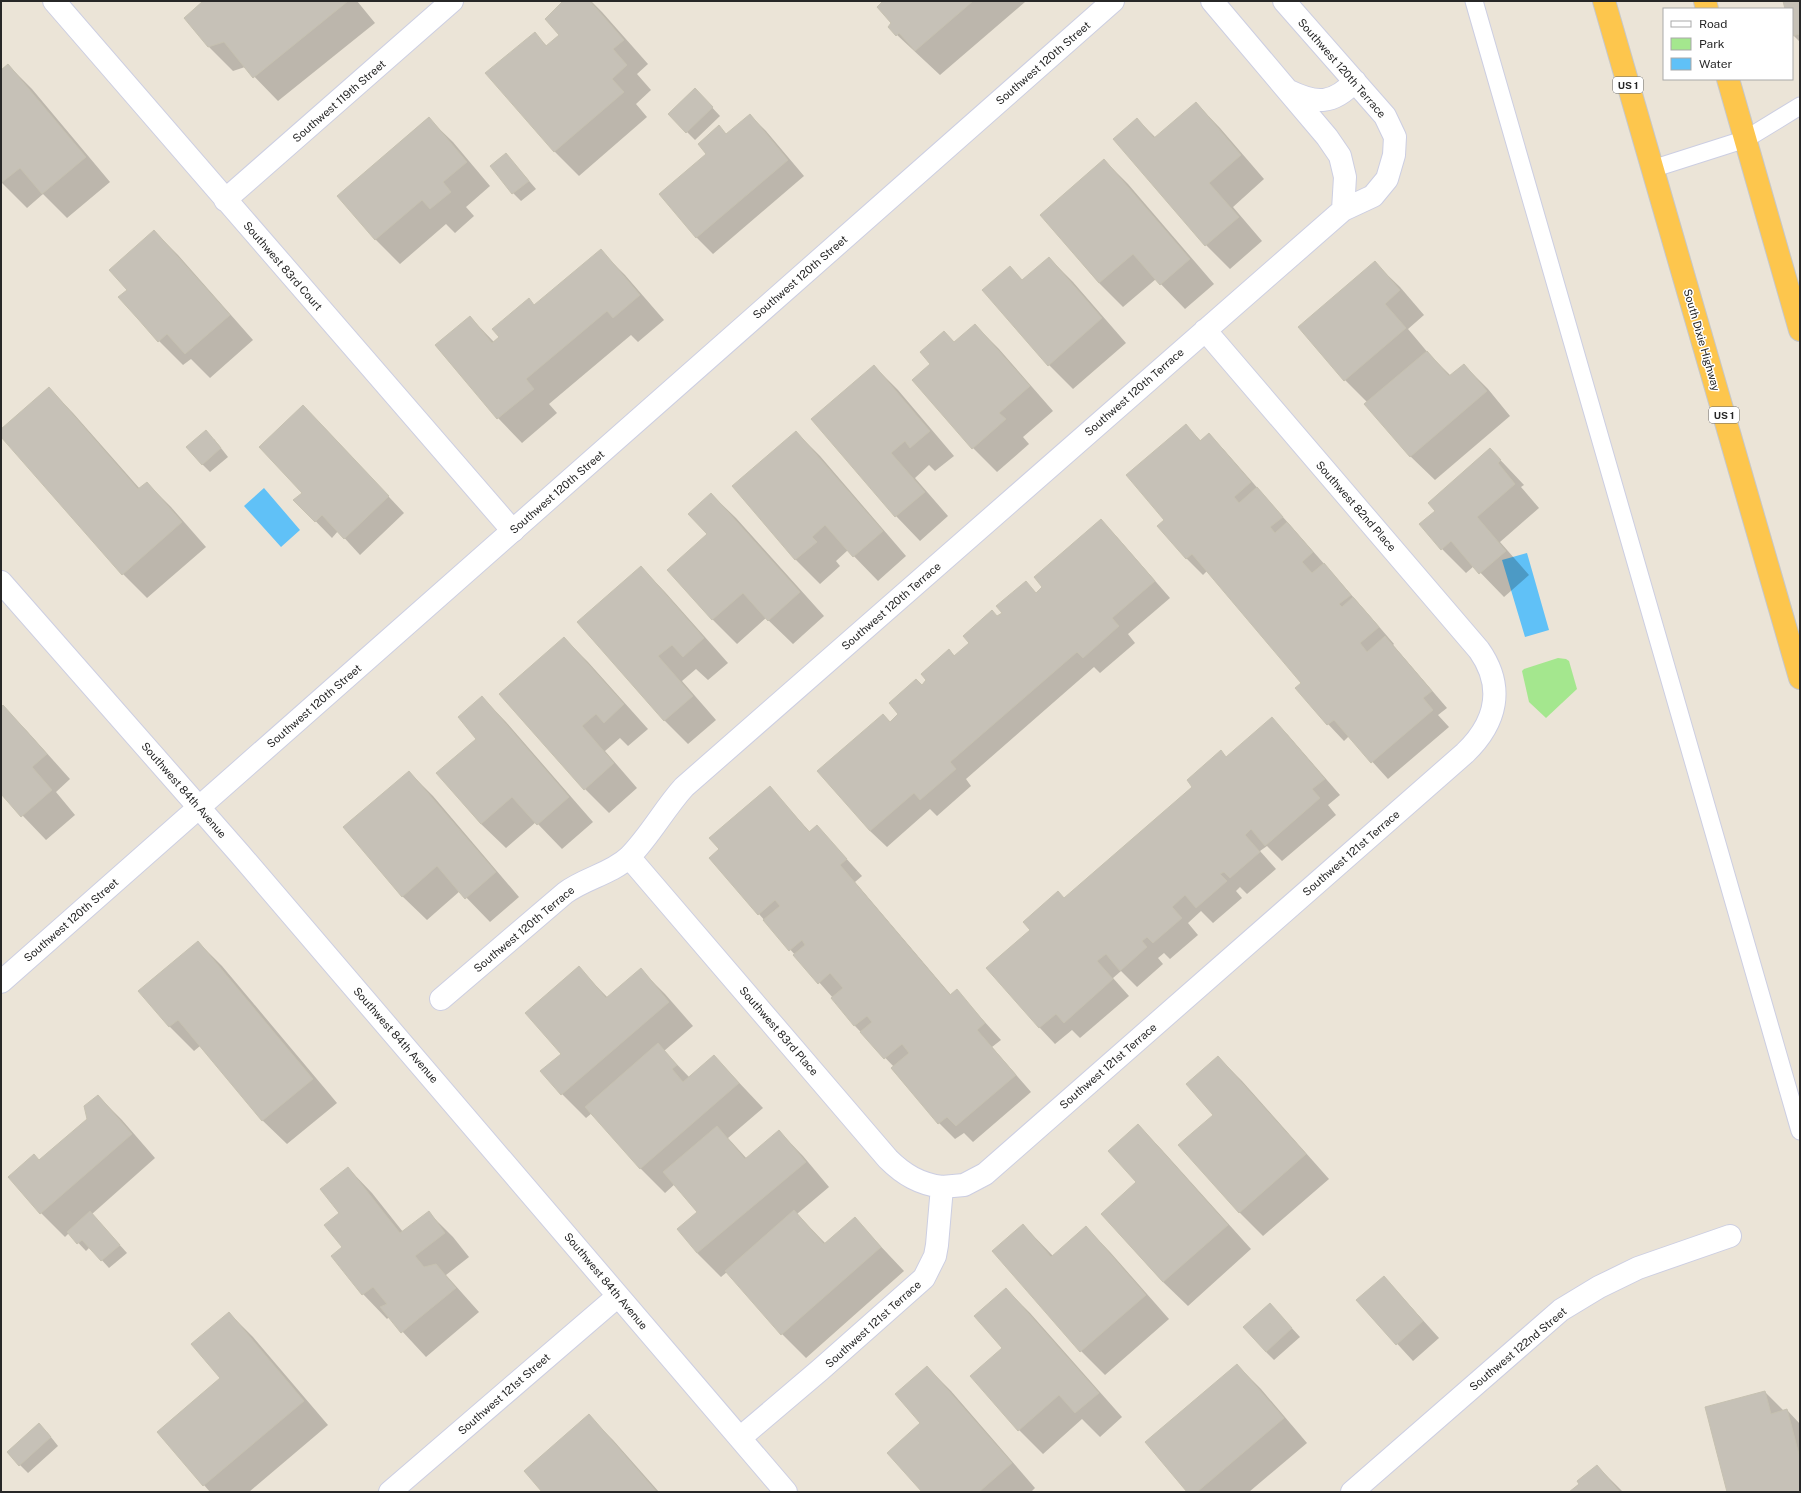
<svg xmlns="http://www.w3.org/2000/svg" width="1801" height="1493" font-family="'Public Sans',sans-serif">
<rect width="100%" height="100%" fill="#ebe4d7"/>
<path fill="#a4e78e" d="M1558 658 1566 659 1569 661 1577 689 1546 718 1529 702 1522 671 1524 669Z"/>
<path fill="#60c1f7" d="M264 488 300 530 281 547 244 506Z
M1527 553 1549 630 1525 637 1502 560Z"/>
<path fill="#0003" d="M205 1H357L375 23 278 101 245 67 233 71 209 47Z
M565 1H591L602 12 648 64 637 74 651 90 636 104 647 117 579 176 554 151 534 34 547 46 560 35Z
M885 1H1024L1025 2 940 75 897 35Z
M1784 1H1800V42L1793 35 1792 31V9H1787Z
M8 65 32 89 110 182 67 218 43 194 27 208 1 182V71Z
M695 89 720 116 695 140 669 114Z
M1196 103 1220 128 1264 179 1233 207 1262 241 1230 269 1206 245 1114 139 1137 119 1156 138Z
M750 115 766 131 804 176 713 254 697 238 660 194 708 154 719 127 727 135Z
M428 118 453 142 490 186 466 207 474 216 455 233 446 224 400 264 376 240 339 196Z
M506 154 536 189 521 201 513 193Z
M1104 160 1128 184 1214 284 1185 309 1156 279 1123 307 1099 283 1041 215Z
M154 231 178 255 253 340 210 378 191 359 183 365 159 341 128 290Z
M601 251 625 275 664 320 638 342 631 335 549 404 557 413 522 443 498 418 436 346 470 317 494 342Z
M1049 258 1073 282 1126 343 1073 389 1049 365 1010 267 1023 281Z
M1375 263 1400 287 1424 315 1408 329 1429 354 1451 376 1464 365 1488 389 1510 416 1435 480 1410 456 1368 403 1345 380 1299 327Z
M975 325 999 349 1053 411 1023 437 1029 444 997 472 973 448 932 364 944 332 955 343Z
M874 366 898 390 954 456 935 471 929 465 915 478 948 516 920 541 896 516Z
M49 388 73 413 140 489 147 483 171 507 206 547 147 598 123 574 1 435V431Z
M320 423 404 513 360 555 338 531 332 538 295 500 303 493Z
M1186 426 1201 441 1209 434 1225 451 1369 615 1394 644 1393 645 1447 708 1438 715 1449 727 1388 779 1349 736 1344 741 1328 724 1303 683 1207 571 1203 575 1186 558 1166 520Z
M796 432 820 456 906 556 878 581 848 550 836 561 840 566 820 584 796 560 733 486Z
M214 439 228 457 210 472 202 464Z
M1490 449 1524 485 1521 487 1539 508 1500 542 1529 575 1504 597 1474 566 1466 573 1442 549 1436 511Z
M711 494 736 518 824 616 793 644 766 618 737 644 713 620 669 570 708 534Z
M1101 521 1117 537 1170 598 1128 634 1135 643 1100 673 1094 667 966 779 971 786 937 816 930 809 887 847 870 831 883 715 890 722 900 714 949 651 955 656 1003 613 1025 582 1037 594Z
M641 567 665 592 728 663 708 680 696 669 682 681 716 720 688 744 664 720Z
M564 638 588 662 648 729 628 746 620 738 605 751 637 788 609 813 585 789Z
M482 697 506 722 593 822 562 849 536 822 506 848 481 824 438 773 478 739Z
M3 707 27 731 70 779 56 792 75 815 46 840 1 793V709Z
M1271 719 1288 735 1340 795 1328 805 1336 815 1282 861 1267 846 1260 851 1276 869 1247 894 1240 887 1236 891 1242 898 1213 923 1201 911 1188 923 1198 935 1170 959 1164 953 1158 958 1163 964 1137 987 1121 971 1113 978 1129 996 1080 1038 1072 1030 1055 1044 1039 1027 1031 930 1065 899Z
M409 772 433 796 519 897 490 922 460 891 427 920 402 896Z
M770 788 810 832 817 826 862 876 855 882 951 995 957 991 1001 1040 992 1047 1031 1092 973 1142 964 1133 955 1139 939 1123 892 1069 894 1067 855 1026 833 998 759 914 720 849Z
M198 942 222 966 337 1103 287 1144 262 1120 200 1046 194 1051 170 1027 140 991Z
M579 968 608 998 641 970 665 994 693 1026 664 1051 690 1078 714 1056 763 1108 728 1138 747 1159 779 1131 803 1156 829 1187 797 1214 826 1244 855 1219 904 1271 806 1358 782 1334 727 1272 721 1277 697 1253 698 1212 675 1184 665 1193 641 1169 592 1113 586 1118 562 1094V1054Z
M1218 1057 1242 1081 1329 1179 1263 1236 1239 1212 1215 1115Z
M98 1096 122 1120 155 1158 92 1214 127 1253 109 1268 90 1247 86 1251 69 1233 65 1237 41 1213 40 1161 89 1119Z
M1138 1125 1162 1150 1251 1249 1188 1306 1163 1282 1102 1214 1138 1182Z
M348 1168 372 1193 403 1232 429 1213 453 1237 469 1257 446 1275 479 1312 426 1357 389 1317 387 1319 363 1294 344 1247 341 1213Z
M1023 1225 1053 1256 1086 1227 1110 1252 1169 1319 1105 1375 1081 1351Z
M1384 1277 1439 1338 1413 1361 1357 1300Z
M1006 1289 1030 1313 1122 1417 1100 1437 1082 1419 1043 1454 1019 1430 1004 1348Z
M1270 1304 1300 1337 1274 1360 1266 1352Z
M229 1313 253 1337 328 1425 249 1492H210L158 1432 221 1378Z
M1237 1365 1261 1389 1307 1443 1249 1492H1189Z
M927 1367 951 1391 1035 1488 1031 1492H923L922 1424Z
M1765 1392 1784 1411 1787 1410 1800 1424V1492H1728Z
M589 1416 613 1440 659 1492H544Z
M47 1432 58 1446 28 1473 8 1453Z
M1597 1466 1623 1492H1571Z"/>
<path fill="#c6c1b7" stroke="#c6c1b1" d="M203 1H348L253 78 224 42 208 47 184 18Z
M563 1H590L624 40 613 49 627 65 612 79 624 92 554 152 485 73 535 32 546 46 559 35 545 19Z
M883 1H973L915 51 899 33 896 36 888 27 891 23 877 7Z
M1783 1H1800V34L1792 36V9H1785Z
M8 64 86 157 42 194 20 168 1 183V70Z
M695 88 713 107 686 133 668 114Z
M1196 102 1241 155 1209 183 1239 217 1205 246 1113 139 1137 118 1154 138Z
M750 114 788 160 696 238 659 194 706 154 698 144 719 125 726 134Z
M429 117 467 162 443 182 451 192 430 209 422 200 375 240 337 196Z
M506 153 529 181 512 194 490 166Z
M1104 159 1190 259 1160 285 1133 254 1099 283 1040 215Z
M154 230 230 315 185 354 167 334 158 342 138 319 118 297 127 290 109 270Z
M601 249 640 295 613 318 607 311 526 379 534 389 497 419 435 345 470 316 492 343 499 337 492 329 529 298 534 305Z
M1049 257 1102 318 1048 366 982 290 1010 266 1022 280Z
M1375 261 1400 290 1385 304 1406 328 1344 381 1298 327Z
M975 324 1030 386 999 413 1006 419 972 449 912 380 930 364 920 352 944 331 954 342Z
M1427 351 1449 376 1464 364 1487 391 1410 457 1364 404Z
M874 365 930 431 910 448 905 441 891 453 925 492 895 517 811 419Z
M49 387 138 489 147 482 182 522 122 575 1 437V429Z
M303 405 389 496 344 539 322 515 315 522 293 500 302 493 259 447Z
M1186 424 1200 441 1209 433 1251 482 1234 497 1239 503 1257 487 1283 517 1270 527 1275 533 1287 522 1313 552 1302 562 1312 573 1324 563 1351 595 1339 604 1342 607 1353 597 1379 627 1360 643 1367 652 1385 636 1432 691 1423 698 1433 710 1371 763 1334 720 1327 725 1295 688 1301 683 1192 554 1186 559 1157 526 1164 520 1126 475Z
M206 430 221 448 202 465 186 447Z
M796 431 883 531 853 557 825 525 812 537 817 542 795 560 732 486Z
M1490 448 1501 460 1498 463 1515 484 1477 517 1506 551 1479 574 1451 541 1441 550 1419 524 1435 511 1428 503Z
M711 493 800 592 768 621 743 593 712 620 667 570 707 534 688 514Z
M1101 519 1155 581 1112 618 1119 626 1083 658 1077 652 950 762 956 769 920 800 914 793 870 831 817 771 883 714 890 722 898 714 889 703 916 679 922 685 926 680 921 674 949 649 954 656 969 643 963 636 992 610 997 616 1002 613 996 606 1026 581 1036 593 1042 587 1034 577Z
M641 566 704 638 683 657 672 645 658 656 693 696 664 721 577 622Z
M564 637 624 704 604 723 596 714 582 726 614 763 584 790 499 694Z
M482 696 569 797 537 825 512 797 481 824 436 773 476 739 458 717Z
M3 705 47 754 32 767 52 790 21 817 1 794V707Z
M1272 717 1325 779 1312 789 1320 798 1265 846 1251 829 1245 835 1260 852 1230 878 1224 872 1220 874 1227 881 1196 908 1185 895 1172 907 1182 918 1153 943 1147 937 1142 941 1147 947 1120 971 1106 954 1097 961 1113 979 1064 1023 1056 1014 1039 1028 986 968 1030 930 1023 922 1058 891 1064 898 1192 787 1187 780 1221 750 1226 757Z
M409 771 496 872 465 899 437 866 402 897 343 827Z
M770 786 809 832 817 825 847 859 840 865 950 995 957 989 985 1023 977 1030 1016 1075 956 1126 947 1117 938 1124 891 1068 909 1053 902 1044 884 1059 860 1032 872 1022 867 1016 854 1026 831 998 843 988 830 973 818 984 793 955 805 945 802 940 789 951 763 920 780 906 775 900 758 915 709 858 719 849 709 838Z
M198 941 313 1079 262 1121 178 1020 169 1027 138 991Z
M579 966 606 998 641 968 669 1002 561 1095 540 1071 561 1054 525 1013Z
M658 1043 677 1065 672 1069 683 1082 714 1055 739 1083 640 1169 585 1107Z
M1218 1056 1306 1154 1239 1213 1178 1145 1213 1115 1186 1084Z
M98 1095 132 1134 40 1214 8 1177 34 1154 39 1160 87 1119 84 1106Z
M1138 1124 1228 1225 1163 1282 1101 1214 1136 1182 1108 1151Z
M717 1126 745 1159 779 1130 806 1162 697 1253 677 1229 697 1212 663 1172Z
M348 1167 400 1233 429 1211 445 1233 415 1256 424 1267 436 1264 456 1288 401 1333 380 1307 387 1304 373 1287 362 1295 331 1256 342 1247 324 1225 339 1213 320 1189Z
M794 1210 824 1244 855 1217 881 1247 781 1335 725 1271Z
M90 1211 120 1245 101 1261 82 1240 77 1244 67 1232Z
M1023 1224 1051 1257 1086 1226 1146 1295 1080 1352 992 1251Z
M1384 1276 1423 1321 1396 1345 1356 1300Z
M1006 1288 1099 1393 1075 1413 1059 1395 1018 1431 970 1376 1002 1348 974 1316Z
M1270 1303 1292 1328 1266 1352 1243 1327Z
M229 1312 304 1401 203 1486 157 1432 220 1378 191 1344Z
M1237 1364 1284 1418 1197 1492H1187L1145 1442Z
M927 1366 1012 1463 979 1492H922L887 1453 920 1423 895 1394Z
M1765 1391 1771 1414 1787 1409 1800 1458V1492H1727L1705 1407Z
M589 1414 657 1492H542L524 1471Z
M39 1423 51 1437 19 1466 7 1452Z
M1597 1465 1620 1492H1569L1579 1484 1577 1481Z"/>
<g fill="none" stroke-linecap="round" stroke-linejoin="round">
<g stroke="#cccee2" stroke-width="19">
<path id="service" d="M1474 1 1800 1131
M1652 169 1746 139 1800 106"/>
</g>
<g stroke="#cccee2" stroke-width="24">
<path id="minor" d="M54 1 513 531
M1212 1 1327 137 1340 156 1345 177 1343 210
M1289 91C1316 104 1333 105 1355 81
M225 200 452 1
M1 582 239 853 786 1492
M629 857 888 1159C904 1175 920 1184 942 1187
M441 999 565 893C585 878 611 874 629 857 650 836 664 809 684 787L1343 210 1373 196 1387 179 1394 155 1395 137 1385 116 1284 1
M740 1438 820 1370 924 1278 935 1256 937 1245 942 1187 964 1185 985 1174 1465 753C1497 722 1505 687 1479 650L1205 330
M390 1492 618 1296
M1352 1492 1561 1310 1599 1287 1638 1268 1730 1236"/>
</g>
<g stroke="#cccee2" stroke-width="24">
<path id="tertiary" d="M1 982 1113 1"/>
</g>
<g stroke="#c7c7c7" stroke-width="24">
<path id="trunk" d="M1604 1 1800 678
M1705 1 1707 9
M1728 79 1800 330"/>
</g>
<use href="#service" stroke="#fff" stroke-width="17"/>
<use href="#minor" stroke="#fff" stroke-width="22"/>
<use href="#tertiary" stroke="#fff" stroke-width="22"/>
<use href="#trunk" stroke="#fdc64d" stroke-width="22"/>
</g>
<g text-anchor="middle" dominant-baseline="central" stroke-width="3" stroke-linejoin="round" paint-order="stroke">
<g fill="#fff" stroke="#686868" stroke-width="1">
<rect x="1613" y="77" width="30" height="16" rx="3"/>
<rect x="1709" y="407" width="30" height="16" rx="3"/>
</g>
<g font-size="10" font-weight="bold" fill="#272727">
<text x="1628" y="85">US 1</text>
<text x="1724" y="415">US 1</text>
</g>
<g font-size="11" fill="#272727" stroke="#fff">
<text transform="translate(1043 63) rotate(-41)">Southwest 120th Street</text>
<text transform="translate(1342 68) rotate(49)">Southwest 120th Terrace</text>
<text transform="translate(339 101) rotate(-41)">Southwest 119th Street</text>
<text transform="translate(283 266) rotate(49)">Southwest 83rd Court</text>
<text transform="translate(800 277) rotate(-41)">Southwest 120th Street</text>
<text transform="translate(1702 340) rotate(74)">South Dixie Highway</text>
<text transform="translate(1134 392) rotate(-41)">Southwest 120th Terrace</text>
<text transform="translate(557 492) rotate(-41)">Southwest 120th Street</text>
<text transform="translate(1356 506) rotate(49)">Southwest 82nd Place</text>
<text transform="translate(891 606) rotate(-41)">Southwest 120th Terrace</text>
<text transform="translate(314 706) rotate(-41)">Southwest 120th Street</text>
<text transform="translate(184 790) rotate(49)">Southwest 84th Avenue</text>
<text transform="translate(1351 853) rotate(-41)">Southwest 121st Terrace</text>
<text transform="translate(71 920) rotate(-41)">Southwest 120th Street</text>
<text transform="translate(524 929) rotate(-40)">Southwest 120th Terrace</text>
<text transform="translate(779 1031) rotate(49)">Southwest 83rd Place</text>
<text transform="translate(396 1035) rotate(49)">Southwest 84th Avenue</text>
<text transform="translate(1108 1066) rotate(-41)">Southwest 121st Terrace</text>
<text transform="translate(606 1281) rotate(50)">Southwest 84th Avenue</text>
<text transform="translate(873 1324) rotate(-42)">Southwest 121st Terrace</text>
<text transform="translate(1518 1349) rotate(-40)">Southwest 122nd Street</text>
<text transform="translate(504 1394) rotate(-41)">Southwest 121st Street</text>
</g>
</g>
<rect width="1801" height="1493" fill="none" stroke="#272727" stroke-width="4"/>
<rect x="1663" y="8" width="130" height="72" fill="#ffffff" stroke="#a9a9a9"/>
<rect x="1671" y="21" width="20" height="6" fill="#ffffff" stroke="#a9a9a9"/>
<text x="1699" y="28" font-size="12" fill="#272727">Road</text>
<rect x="1671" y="38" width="20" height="12" fill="#a4e78e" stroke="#a9a9a9"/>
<text x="1699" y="48" font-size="12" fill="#272727">Park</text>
<rect x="1671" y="58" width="20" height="12" fill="#60c1f7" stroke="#a9a9a9"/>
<text x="1699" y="68" font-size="12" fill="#272727">Water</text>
</svg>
